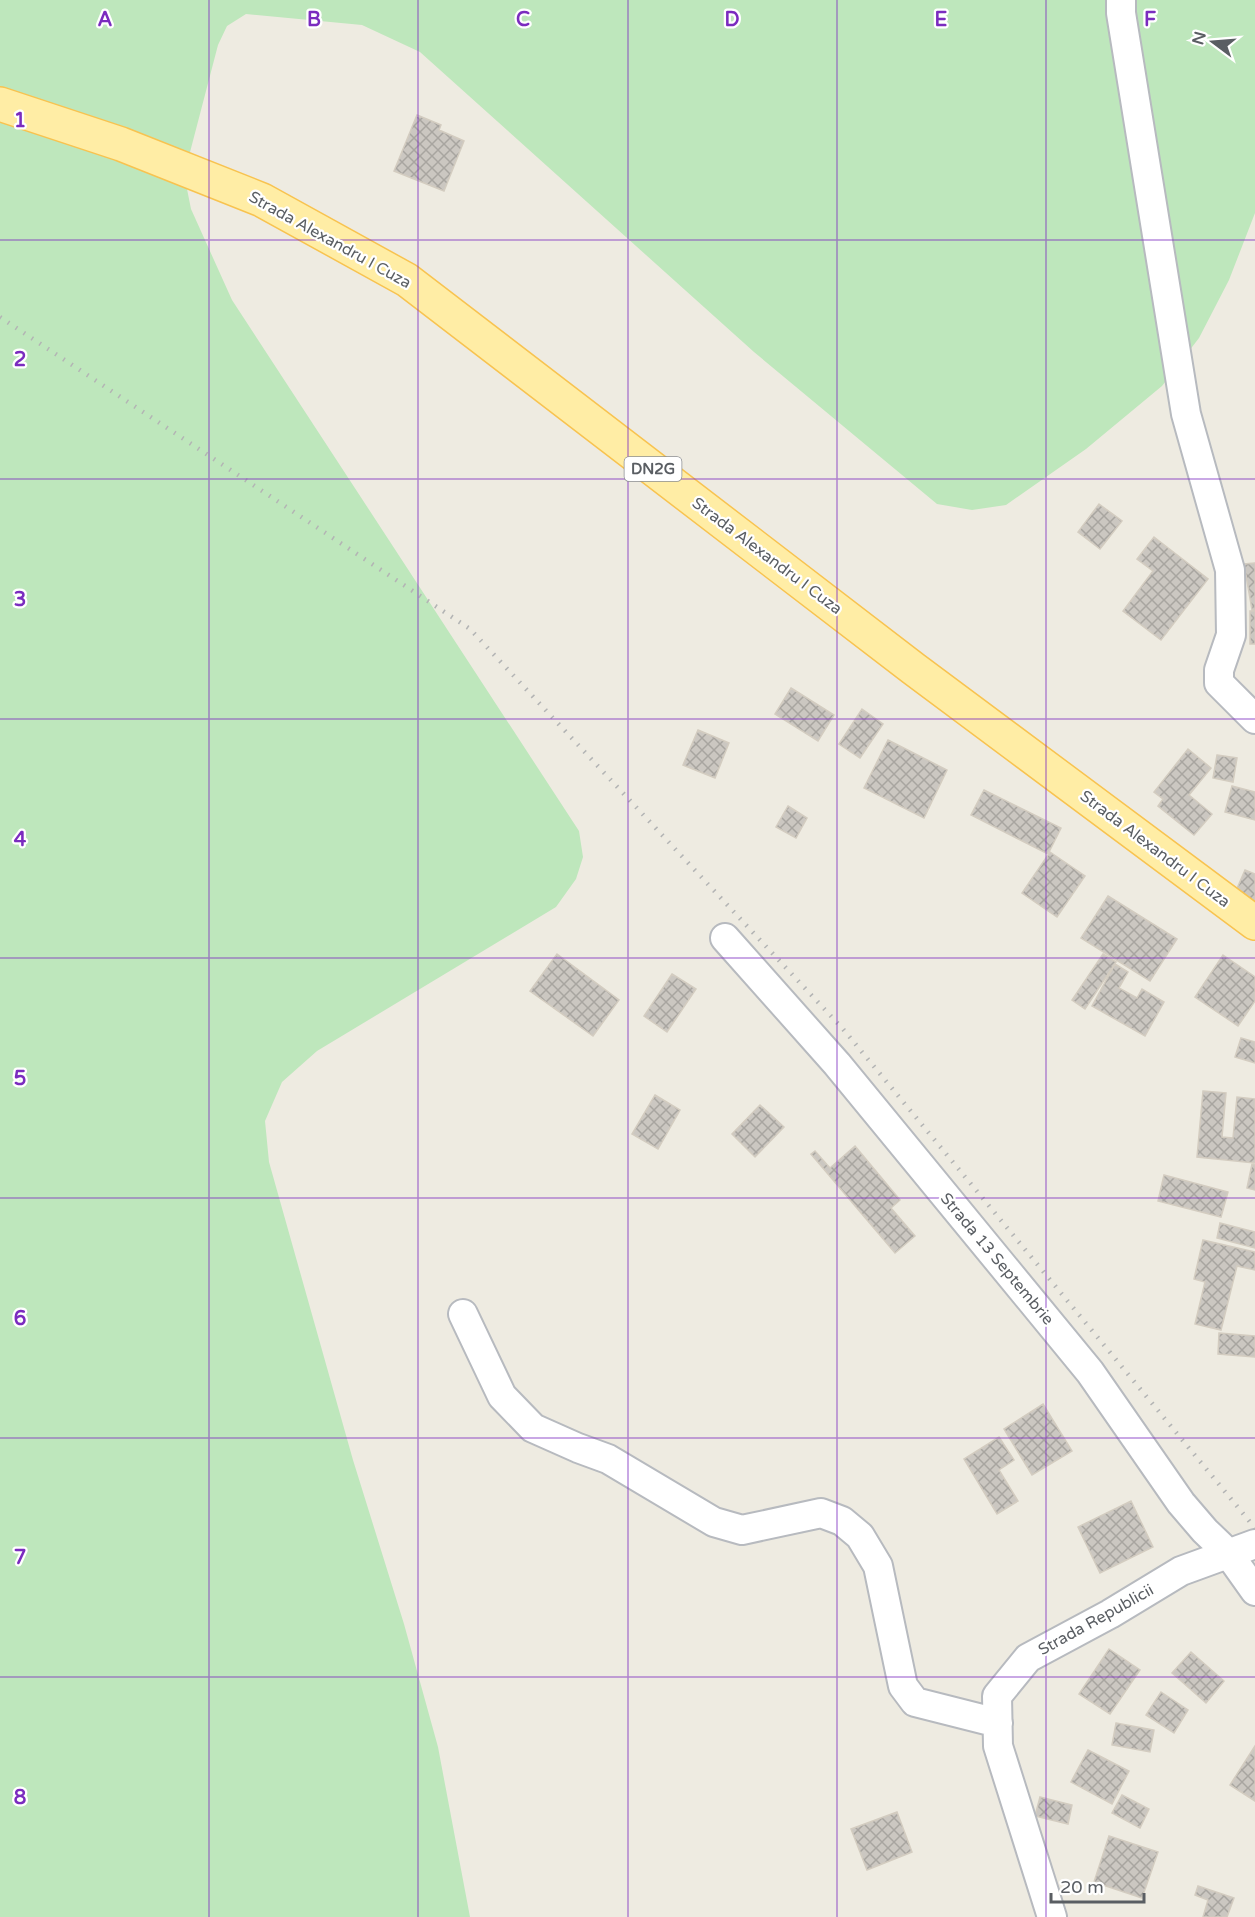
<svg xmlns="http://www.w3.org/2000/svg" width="1255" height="1917" font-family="'Varela Round',sans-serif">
<defs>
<pattern id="building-cross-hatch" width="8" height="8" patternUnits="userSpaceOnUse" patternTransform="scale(1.5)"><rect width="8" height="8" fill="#cbc7c1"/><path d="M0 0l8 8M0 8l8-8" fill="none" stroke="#a8a5a0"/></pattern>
</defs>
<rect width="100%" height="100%" fill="#eeebe1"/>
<path fill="#bee7bc" d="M0 0H1255V213L1229 280 1199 338 1162 386 1086 449 1006 505 972 510 937 504 754 352 420 52 362 25 246 14 227 26 218 45 189 156 187 189 191 209 232 300 579 831 583 857 576 879 556 907 317 1051 282 1082 265 1121 269 1162 353 1460 404 1624 438 1747 470 1917H0Z"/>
<path fill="url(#building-cross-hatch)" stroke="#d3ccc0" stroke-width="1.5" d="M417 115 441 125 439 130 464 141 444 191 394 171Z
M1099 504 1122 521 1100 549 1078 532Z
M1154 537 1208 579 1161 640 1123 611 1153 571 1137 559Z
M1255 563V610H1252L1244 564Z
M1250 611H1255V644H1250Z
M791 688 834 715 818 741 775 714Z
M862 709 883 724 860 758 839 744Z
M698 730 729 743 715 778 683 765Z
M888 740 947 770 924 818 864 788Z
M1188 749 1211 768 1189 795 1212 814 1194 835 1158 806 1163 799 1154 792Z
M1217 755 1237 758 1233 782 1213 778Z
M1232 786 1255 792V820L1225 812Z
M984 790 1061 828 1048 854 971 815Z
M788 806 807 818 796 838 776 827Z
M1050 852 1085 876 1057 917 1022 893Z
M1245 870 1255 874V902L1235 893Z
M1108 896 1177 939 1150 981 1081 938Z
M557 954 619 1000 593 1036 530 991Z
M1103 954 1116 962 1085 1009 1072 1000Z
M1223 955 1255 977V1001L1238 1026 1195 997Z
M1115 964 1128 972 1119 988 1137 998 1142 989 1164 1002 1145 1036 1092 1006Z
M672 974 696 989 667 1032 644 1016Z
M1241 1038 1255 1042V1063L1235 1057Z
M1203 1091 1226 1093 1222 1137 1233 1138 1237 1097 1255 1099V1163L1197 1157Z
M655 1095 680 1110 658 1149 632 1134Z
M760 1105 784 1127 755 1157 732 1134Z
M855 1146 900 1200 891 1208 915 1236 895 1253 811 1154 815 1151 830 1168Z
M1252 1164 1255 1165V1190L1247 1188Z
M1164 1175 1228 1192 1221 1217 1158 1201Z
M1220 1223 1255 1232V1248L1217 1238Z
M1203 1240 1255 1252V1270L1237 1266 1221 1330 1195 1324 1205 1282 1194 1279Z
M1219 1333 1255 1336V1357L1218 1354Z
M1043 1404 1072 1451 1032 1475 1004 1429Z
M999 1437 1014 1460 999 1470 1018 1501 997 1514 964 1459Z
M1131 1501 1153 1547 1100 1573 1078 1527Z
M1109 1649 1140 1670 1110 1714 1079 1694Z
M1191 1652 1224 1681 1206 1703 1172 1673Z
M1161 1692 1188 1710 1174 1733 1146 1715Z
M1116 1723 1154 1730 1150 1752 1112 1745Z
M1255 1746V1801L1230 1785Z
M1088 1750 1129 1771 1112 1804 1071 1782Z
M1122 1795 1149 1809 1140 1828 1112 1813Z
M1040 1797 1072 1805 1068 1824 1035 1816Z
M897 1812 912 1852 867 1870 851 1829Z
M1109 1836 1158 1852 1142 1898 1094 1882Z
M1198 1886 1234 1898 1227 1917H1203L1208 1900 1195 1895Z"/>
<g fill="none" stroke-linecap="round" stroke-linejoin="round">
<g stroke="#b7babf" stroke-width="32">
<path id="minor" d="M1121 0V13L1186 414 1230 570 1231 635 1219 670V683L1255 719
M725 938 837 1064 1090 1372 1181 1503 1205 1531 1228 1553 1255 1591
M463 1314 502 1396 533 1428 578 1448 608 1459 714 1522 742 1530 821 1513 842 1521 860 1536 878 1566 903 1686 915 1702 998 1723
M1052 1917 998 1746 997 1696 1028 1658 1110 1614 1181 1571 1255 1544"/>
</g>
<g stroke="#f8c350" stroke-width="36">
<path id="primary" d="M0 104 121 144 262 200 407 280 914 669 1255 923"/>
</g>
<use href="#minor" stroke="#fff" stroke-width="28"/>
<use href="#primary" stroke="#ffeda5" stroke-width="33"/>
<path stroke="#b3b4b4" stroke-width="4.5" stroke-dasharray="1.5 8" stroke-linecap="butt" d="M0 317 470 629 843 1029 1255 1528"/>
</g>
<path fill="none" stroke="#7b2cbf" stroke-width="1.5" stroke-opacity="0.55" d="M209 0V1917M418 0V1917M628 0V1917M837 0V1917M1046 0V1917M0 240H1255M0 479H1255M0 719H1255M0 958H1255M0 1198H1255M0 1438H1255M0 1677H1255"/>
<g text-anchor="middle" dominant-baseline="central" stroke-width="4.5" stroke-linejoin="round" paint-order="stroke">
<rect fill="#fff" stroke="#8c8e92" stroke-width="1.5" x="624.5" y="457" width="57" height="24" rx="4.5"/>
<g font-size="15" font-weight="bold" fill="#5a5e63">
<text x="653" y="469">DN2G</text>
</g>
<g font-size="16" fill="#5a5e63" stroke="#fff">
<text transform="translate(330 240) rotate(29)">Strada Alexandru I Cuza</text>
<text transform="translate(767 556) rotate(37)">Strada Alexandru I Cuza</text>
<text transform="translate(1155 849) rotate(37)">Strada Alexandru I Cuza</text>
<text transform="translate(997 1259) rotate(50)">Strada 13 Septembrie</text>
<text transform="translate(1096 1620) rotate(-29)">Strada Republicii</text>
</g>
</g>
<g font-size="20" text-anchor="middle" font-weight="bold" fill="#7b2cbf" stroke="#fff" stroke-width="4.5" stroke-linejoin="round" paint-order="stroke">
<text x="105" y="26">A</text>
<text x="314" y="26">B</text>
<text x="523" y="26">C</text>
<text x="732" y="26">D</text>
<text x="941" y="26">E</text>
<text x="1150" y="26">F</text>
<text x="20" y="127">1</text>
<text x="20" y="366">2</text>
<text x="20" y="606">3</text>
<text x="20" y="846">4</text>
<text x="20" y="1085">5</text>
<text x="20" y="1325">6</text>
<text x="20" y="1564">7</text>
<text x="20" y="1804">8</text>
</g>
<g transform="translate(1213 42) rotate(286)" stroke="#ffffff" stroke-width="4.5" paint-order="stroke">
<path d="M0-4.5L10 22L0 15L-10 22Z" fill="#5a5e63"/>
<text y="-9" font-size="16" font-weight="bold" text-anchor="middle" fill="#5a5e63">N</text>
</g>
<path d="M1051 1893v9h93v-9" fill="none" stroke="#5a5e63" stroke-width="3"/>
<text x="1060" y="1893" font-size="18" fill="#5a5e63" stroke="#ffffff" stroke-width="4.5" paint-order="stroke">20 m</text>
</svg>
